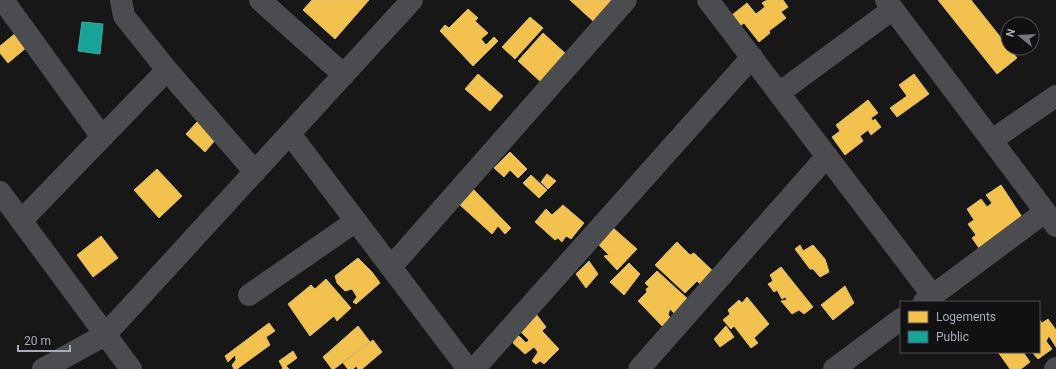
<svg xmlns="http://www.w3.org/2000/svg" width="1056" height="369" font-family="Roboto,sans-serif">
<rect width="100%" height="100%" fill="#171717"/>
<path fill="#f2c14e" stroke="#dcbb6e" d="M312 0H369L335 39 303 10Z
M570 0H613L593 21Z
M767 0H783L788 7 781 12 786 18 769 31 770 33 759 42 744 23 740 26 732 15 747 3 756 14 765 7 762 3Z
M938 0H971L1017 58 997 74Z
M468 9 478 18 475 21 488 33 481 39 486 45 494 37 498 41 473 66 440 31 445 25 449 28Z
M530 17 543 28 515 59 502 47Z
M22 28 33 42 8 63 0 53V46Z
M543 33 567 55 542 83 518 61Z
M478 74 503 96 490 111 465 89Z
M914 74 929 94 897 117 890 108 907 96 899 85Z
M868 100 878 113 871 118 873 121 875 119 881 127 871 135 868 130 860 136 863 141 845 155 832 137 840 131 836 125Z
M197 122 216 139 205 152 186 134Z
M510 152 527 169 518 178 510 170 504 177 494 168Z
M157 169 182 196 159 218 134 190Z
M547 174 556 181 548 189 541 182Z
M531 175 547 190 539 198 523 183Z
M1001 185 1024 220 979 248 972 238 976 235 968 224 974 220 967 209 981 199 987 207 992 203 986 195Z
M472 188 511 228 505 234 498 226 492 234 460 205Z
M563 205 584 223 571 239 566 236 562 242 558 238 555 240 535 222 546 209 552 215Z
M612 227 637 249 617 270 604 256 609 255 598 244Z
M101 236 118 258 93 277 77 255Z
M677 242 690 255 694 253 717 275 705 288 697 281 685 293 655 265Z
M800 245 803 251 813 245 825 259 829 272 820 277 813 269H810L795 249Z
M358 258 372 272 380 283 356 304 353 302 357 297 352 289 345 291 337 283 335 276Z
M589 261 598 274 586 288 576 274Z
M629 263 640 274 624 295 610 282Z
M781 267 813 307 804 314 799 310 792 314 781 301 787 300 785 297 782 299 777 290 774 292 768 284 773 281 770 275Z
M657 271 690 301 677 316 670 309 668 315 675 322 666 330 638 301 647 292 646 289 649 287 645 283Z
M326 279 351 308 337 321 334 316 310 336 288 304 311 285 315 289Z
M845 286 854 303 833 320 821 305Z
M747 297 769 324 754 338 758 343 751 348 734 326 731 329 723 320 730 314 728 310 739 300 742 303Z
M536 314 546 327 542 331 559 349 544 364 540 361 536 364 532 361 538 352 534 347 525 354 513 343 518 335 526 343 529 340 520 331Z
M1039 319 1042 323 1048 319 1056 330V347L1049 336 1046 341 1052 349 1038 359 1032 352H1039Z
M269 323 275 331 266 337 270 345 237 369H234L232 365 236 360 235 355 228 362 225 356Z
M358 326 370 342 334 369H332L323 357Z
M726 326 734 337 720 347 714 339Z
M373 340 382 352 362 369H358L356 366 353 369H348L343 363Z
M293 351 297 358 286 366 289 369H282L283 368 279 361Z
M998 352H1023L1030 362 1021 369H1010Z"/>
<path fill="#17a398" stroke="#42a6a2" d="M82 22 103 24 100 54 78 51Z"/>
<g fill="none" stroke-linecap="round" stroke-linejoin="round">
<path stroke="#4b4c50" stroke-width="22" d="M3 0 102 137
M121 0 124 16 167 70 255 172
M260 0 344 75
M708 0 933 296
M886 0 1056 226
M779 93 893 9
M290 134 468 369
M992 140 1056 96
M0 192 131 369
M21 221 167 70
M391 267 626 0
M249 295 356 221
M924 302 1045 212
M43 369 105 335 412 0
M474 369 752 57
M639 369 827 156
M834 369 901 319
M1055 369 1056 368"/>
</g>
<rect x="900" y="301" width="140" height="52" fill="#111113" stroke="#4d4f55"/>
<rect x="908" y="311" width="20" height="12" fill="#f2c14e" stroke="#4d4f55"/>
<text x="936" y="321" font-size="12" fill="#a8adb8">Logements</text>
<rect x="908" y="331" width="20" height="12" fill="#17a398" stroke="#4d4f55"/>
<text x="936" y="341" font-size="12" fill="#a8adb8">Public</text>
<g transform="translate(1020 36) rotate(288)"><circle r="19" fill="#111113" stroke="#4d4f55"/>
<path d="M0-3L7 15L0 10L-7 15Z" fill="#757880"/>
<text y="-6" font-size="11" font-weight="bold" text-anchor="middle" fill="#a8adb8">N</text>
</g>
<path d="M18 345v6h52v-6" fill="none" stroke="#a8adb8" stroke-width="2"/>
<text x="24" y="345" font-size="12" fill="#a8adb8" stroke="#111113" stroke-width="3" paint-order="stroke">20 m</text>
</svg>
